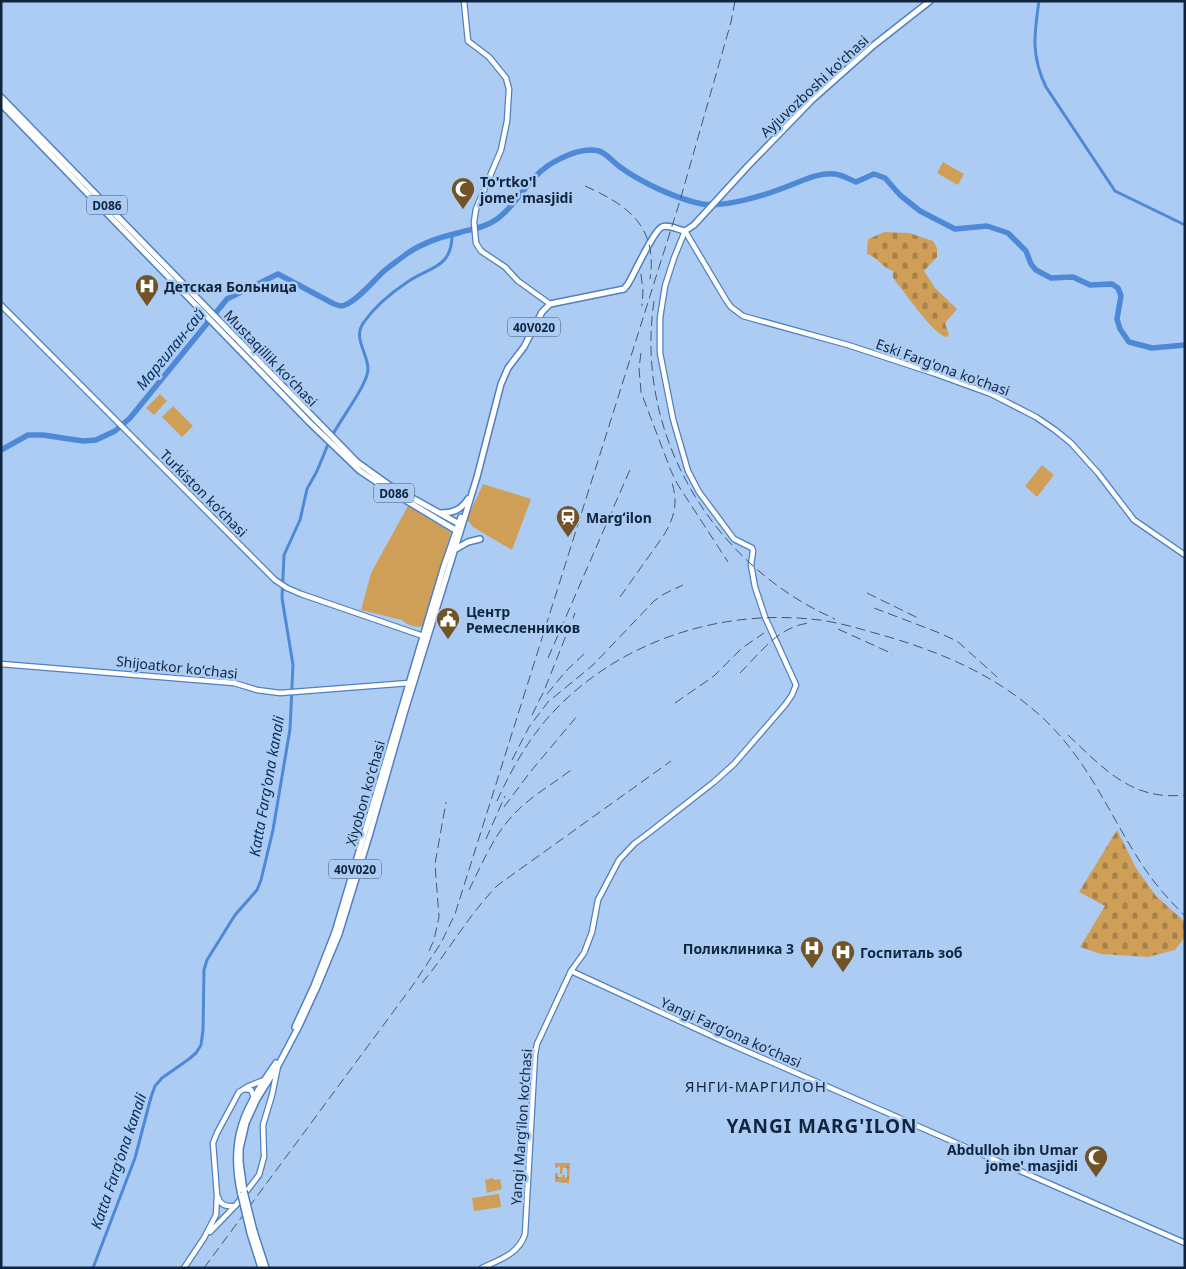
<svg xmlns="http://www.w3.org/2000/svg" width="1186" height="1269" font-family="'Noto Sans',sans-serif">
<defs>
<pattern id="grass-dots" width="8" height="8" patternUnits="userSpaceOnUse" patternTransform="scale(1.25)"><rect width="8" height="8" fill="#cf9e57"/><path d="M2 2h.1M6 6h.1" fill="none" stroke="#a78149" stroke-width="1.8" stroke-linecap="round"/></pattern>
<pattern id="cemetery-stones" width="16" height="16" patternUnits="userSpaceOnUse" patternTransform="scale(1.25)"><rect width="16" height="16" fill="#cf9e57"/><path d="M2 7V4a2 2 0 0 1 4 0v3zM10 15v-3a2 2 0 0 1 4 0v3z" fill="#a78149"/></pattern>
</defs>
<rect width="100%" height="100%" fill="#adccf4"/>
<path fill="url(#grass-dots)" d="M555 1163H570L569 1183 555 1182V1173H558V1177H562V1175H565V1178H567V1168H563L562 1174H560V1166L555 1168Z"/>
<path fill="url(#cemetery-stones)" d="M885 232 909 233 933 241 937 248V257L924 271 935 288 957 309 945 323 949 335 946 337C933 334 903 290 893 278V271C881 267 877 256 867 254L868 239Z
M1117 830 1136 868 1156 896 1185 922V937L1175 950 1148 957 1101 954 1080 947 1105 906 1079 892Z"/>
<path fill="#cf9e57" d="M943 162 964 174 958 185 937 173Z
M160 394 167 401 154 415 146 408Z
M173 406 193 426 182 437 162 417Z
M1042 465 1054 475 1037 497 1025 486Z
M483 484 531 499 512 550 473 527 467 519Z
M408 506 451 532 424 626C416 628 408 626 402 620L361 610 371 573Z
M493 1178 494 1180 500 1179 502 1189 487 1193 485 1180Z
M499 1194 501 1207 474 1211 472 1198Z"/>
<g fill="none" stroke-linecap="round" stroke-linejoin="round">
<path stroke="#4d89d6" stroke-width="3" d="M1039 1C1034 35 1031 56 1046 87L1115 191 1185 225
M332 436C340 420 368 384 368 369 368 353 352 338 364 322 374 308 391 293 406 283 428 267 452 269 452 235
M93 1268 135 1158 151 1097 155 1086 162 1078 189 1059 196 1053 201 1045 203 1030 204 970 207 960 235 915 257 890 261 880 273 830 290 729 293 665 282 598 284 555 300 520 307 489 317 471 329 442"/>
<path stroke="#4d89d6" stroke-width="5.5" d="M1 450 28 435H43L83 441 96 440 115 431 130 418 227 299 278 274 334 304C334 304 340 306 341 306 353 306 375 279 384 271 391 265 399 260 405 255 420 244 440 237 458 233 471 229 485 228 497 219 517 205 527 179 549 165 562 157 583 147 599 151 606 153 614 163 620 167 642 183 677 199 702 204 726 208 769 194 791 185 804 180 820 172 835 174 842 175 849 179 856 182L874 174 885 178 900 195 920 211 955 229 987 226 1008 233 1026 251 1031 264 1036 270 1051 278 1073 277 1090 285 1112 284 1118 288 1121 296 1117 319 1120 329 1129 342 1152 348 1185 345"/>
<g stroke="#5080bf" stroke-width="7">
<path id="tertiary" d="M464 1 468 41 489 57 506 78 509 89 507 121 501 150 476 209 474 222 476 243 481 251 505 267 518 281 550 304
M1 664 234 683 257 690 280 693 409 683
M571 971 584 953 592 932 598 900 619 860 634 844 650 832 714 782 734 764 785 705 792 695 796 685 765 617 755 587 751 565 753 551 752 548 734 539 699 492 688 471 673 419 660 353V318L665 286 674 258 685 231"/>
</g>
<g stroke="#5080bf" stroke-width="7">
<path id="secondary" d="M685 231 726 300 731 307 743 316 848 345 933 373 991 394 1036 417 1055 430 1071 443 1098 473 1134 520 1185 555
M1 305 275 580 287 588 301 594 426 637
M244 1089 251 1090 254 1097
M218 1197C220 1205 226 1207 235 1206
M210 1232 236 1205 259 1175 264 1157 263 1125 272 1095 278 1066
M184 1268 204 1238 216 1215 217 1195 213 1143 217 1133 239 1092 249 1086 264 1080
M482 1268C499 1260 519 1254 525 1234L535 1054 537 1044 571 971 723 1041 1185 1243"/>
</g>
<g stroke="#5080bf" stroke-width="8">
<path id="primary" d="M1 97 357 462 389 485 461 525
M1 104 309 422 360 471 387 489 457 531
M440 513C453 513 461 510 468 499
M454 550 468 542 480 539
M295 1027 314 986 335 932 444 566 461 517
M244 1191 240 1162V1149L246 1123 257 1099 279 1064 299 1026 317 987 339 934 370 833 404 714 477 477 501 384 508 368 524 347 542 312 550 304 624 289 628 284C634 274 654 230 662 227 668 224 679 230 685 231L694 225 748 166 812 100 874 45 930 1
M241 1195C228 1139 244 1108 276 1063
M254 1231 266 1268
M250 1233 261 1268"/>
</g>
<use href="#tertiary" stroke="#fff" stroke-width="4.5"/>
<use href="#secondary" stroke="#fff" stroke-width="4.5"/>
<use href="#primary" stroke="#fff" stroke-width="5"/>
<path stroke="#405775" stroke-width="1" stroke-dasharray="10 5" stroke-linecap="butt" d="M585 186C628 205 658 227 650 279
M641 274 643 291 642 306
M654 301C634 435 713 565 835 619
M641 353 639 368 641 392 671 471 678 485 728 562
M867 593 918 618
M620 597 664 535C676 514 678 502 671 479
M874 608 937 632 957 641 997 677
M838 629 893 654
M548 658 632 465
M740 673C761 652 778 627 809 623
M547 694 566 671 585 653
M675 703 714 676 742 648 764 633
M532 715 544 691 575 613
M1068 735C1104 769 1132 801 1185 795
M512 760 529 727 548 702 593 665 654 601 664 594 683 585
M497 801C512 768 531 734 557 708 622 641 719 610 810 619 837 621 863 630 889 637 942 653 992 674 1035 711 1092 760 1110 821 1152 879 1162 892 1173 904 1185 916
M504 807 531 771 578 715
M486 839 505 796
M469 890C482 864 494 834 515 813 531 796 553 784 571 770
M429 951 434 940 439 917 435 864 446 802
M422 983C449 951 469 914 498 885L671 761
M204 1268 413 985 441 943 455 914 679 204 731 22 735 1"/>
<g stroke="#5080bf" stroke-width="8" stroke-linecap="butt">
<path id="primary-bridge" d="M244 1191 254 1231
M241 1195 250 1233"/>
</g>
<use href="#primary-bridge" stroke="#fff" stroke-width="5"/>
</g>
<defs>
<g id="mosque-pin" transform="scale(1.25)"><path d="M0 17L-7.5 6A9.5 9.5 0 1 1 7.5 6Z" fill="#705327" stroke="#adccf4"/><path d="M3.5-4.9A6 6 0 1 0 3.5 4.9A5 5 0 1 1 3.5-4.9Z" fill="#fff"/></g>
<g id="hospital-pin" transform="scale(1.25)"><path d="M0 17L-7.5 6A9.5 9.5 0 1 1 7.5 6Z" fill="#705327" stroke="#adccf4"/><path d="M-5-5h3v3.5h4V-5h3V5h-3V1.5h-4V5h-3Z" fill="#fff"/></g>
<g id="station-pin" transform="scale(1.25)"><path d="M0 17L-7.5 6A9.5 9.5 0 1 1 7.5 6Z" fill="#705327" stroke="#adccf4"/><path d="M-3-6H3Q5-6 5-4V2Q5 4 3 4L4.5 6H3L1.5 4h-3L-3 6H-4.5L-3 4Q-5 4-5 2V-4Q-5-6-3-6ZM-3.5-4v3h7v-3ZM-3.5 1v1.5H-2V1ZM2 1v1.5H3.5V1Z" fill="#fff"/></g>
<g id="civic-pin" transform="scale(1.25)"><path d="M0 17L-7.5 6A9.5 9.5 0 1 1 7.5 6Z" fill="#705327" stroke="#adccf4"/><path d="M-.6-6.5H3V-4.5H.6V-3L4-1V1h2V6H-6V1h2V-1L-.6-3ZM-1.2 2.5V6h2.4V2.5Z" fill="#fff"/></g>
</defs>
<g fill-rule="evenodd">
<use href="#mosque-pin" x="463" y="189"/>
<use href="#hospital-pin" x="147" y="286"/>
<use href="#station-pin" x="568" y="517"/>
<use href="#civic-pin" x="448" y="619"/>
<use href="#hospital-pin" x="812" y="948"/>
<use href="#hospital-pin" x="843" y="952"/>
<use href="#mosque-pin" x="1096" y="1157"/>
</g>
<g text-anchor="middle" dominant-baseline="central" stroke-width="5" stroke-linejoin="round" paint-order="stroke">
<g fill="#adccf4" stroke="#3f5675" stroke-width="1">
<rect x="87" y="195.5" width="40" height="19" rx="4"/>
<rect x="508" y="317.5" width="52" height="19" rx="4"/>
<rect x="374" y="483.5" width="40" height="19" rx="4"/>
<rect x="329" y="859.5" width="52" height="19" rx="4"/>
</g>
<g font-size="12" font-weight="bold" fill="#10243e">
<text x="107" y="205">D086</text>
<text x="534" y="327">40V020</text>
<text x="394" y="493">D086</text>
<text x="355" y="869">40V020</text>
</g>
<g font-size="14" fill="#10243e" stroke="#adccf4">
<text transform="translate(814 86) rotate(-43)">Ayjuvozboshi ko'chasi</text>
<text transform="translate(271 358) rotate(46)">Mustaqillik koʻchasi</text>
<text transform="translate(943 367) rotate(20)">Eski Farg'ona ko'chasi</text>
<text transform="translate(204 493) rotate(45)">Turkiston ko’chasi</text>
<text transform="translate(177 667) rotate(6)">Shijoatkor koʻchasi</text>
<text transform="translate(365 793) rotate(-74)">Xiyobon koʻchasi</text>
<text transform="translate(731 1032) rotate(24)">Yangi Fargʻona koʻchasi</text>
<text transform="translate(521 1127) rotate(-86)">Yangi Margʻilon koʻchasi</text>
</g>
<g font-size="14" font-weight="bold" fill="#10243e" stroke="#adccf4" text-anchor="start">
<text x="480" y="181">To'rtko'l<tspan x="480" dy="16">jome' masjidi</tspan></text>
<text x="164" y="286">Детская Больница</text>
<text x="586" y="517">Margʻilon</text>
<text x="466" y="611">Центр<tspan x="466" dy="16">Ремесленников</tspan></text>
<text x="794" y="948" text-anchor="end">Поликлиника 3</text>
<text x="860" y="952">Госпиталь зоб</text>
<text x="1078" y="1149" text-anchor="end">Abdulloh ibn Umar<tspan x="1078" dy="16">jome' masjidi</tspan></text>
</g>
<g font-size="15" font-style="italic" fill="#032e5e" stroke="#adccf4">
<text transform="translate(170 349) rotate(-51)">Маргилан-сай</text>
<text transform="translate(266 786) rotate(-80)">Katta Farg'ona kanali</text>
<text transform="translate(118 1161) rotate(-71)">Katta Farg'ona kanali</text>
</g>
<g font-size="15" letter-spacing="1" fill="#10243e" stroke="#adccf4">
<text x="756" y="1086">ЯНГИ-МАРГИЛОН</text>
</g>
<g font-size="19" font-weight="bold" letter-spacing="1" fill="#10243e" stroke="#adccf4">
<text x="822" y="1126">YANGI MARG'ILON</text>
</g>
</g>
<rect width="1186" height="1269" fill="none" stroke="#10243e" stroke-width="5"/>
</svg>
